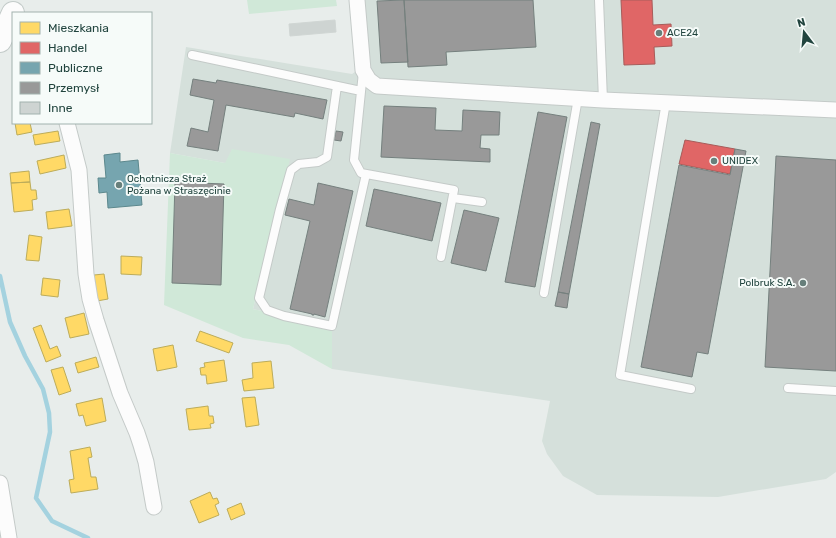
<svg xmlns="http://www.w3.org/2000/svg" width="836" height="538" font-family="Rubik,sans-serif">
<rect width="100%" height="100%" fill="#e8edeb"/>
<path fill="#d5e0db" d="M365 0H836V472L826 479 718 497 597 495 563 476 547 454 542 441 550 401 332 369V326L253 309 289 160 225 163 170 153 186 47 352 74 369 62Z"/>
<path fill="#d0e8d8" d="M247 0H336L337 6 249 14Z
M232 149 290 159 253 309 332 326V369L289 345 243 338 164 305 170 153 225 163Z"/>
<path fill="#ffd966" stroke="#bcac5a" d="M15 123H30L32 132 17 135Z
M58 131 60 141 35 145 33 135Z
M64 155 66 168 40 174 37 161Z
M29 171 30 182 11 183 10 173Z
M30 182 31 190H36L37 199 32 200 33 210 14 212 11 183Z
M69 209 72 226 48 229 46 212Z
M29 235 42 237 39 261 26 260Z
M121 256 142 257 141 275 121 274Z
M104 274 108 299 97 301 94 275Z
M43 278 60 280 58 297 41 295Z
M84 313 89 334 70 338 65 318Z
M41 325 50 349 57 346 61 356 46 362 33 328Z
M200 331 233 343 229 353 196 341Z
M173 345 177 367 157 371 153 349Z
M96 357 99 367 78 373 75 363Z
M224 360 227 381 207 384 206 375H201L200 368 205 367 204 363Z
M271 361 274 388 244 391 242 380 253 378 252 363Z
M63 367 71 391 59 395 51 370Z
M255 397 259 425 246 427 242 398Z
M102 398 106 421 86 426 83 415 79 416 76 404Z
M208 406 209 416H213L214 423 210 424 211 428 189 430 186 409Z
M90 447 92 457 88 458 91 477H96L98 489 71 493 69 480 74 479 70 451Z
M210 492 213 499 217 498 219 503 215 505 219 515 199 523 190 501Z
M241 503 245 514 231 520 227 509Z"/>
<path fill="#e06666" stroke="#a75c5a" d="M621 0H652L653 25 671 24 672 46 654 47 655 64 624 65Z
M685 140 735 149 730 174 679 164Z"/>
<path fill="#76a5af" stroke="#5c888d" d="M120 153V162L138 160 142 205 108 208 107 192 99 193 98 178H106L104 155Z"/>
<path fill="#999" stroke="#75807e" d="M404 0H533L536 47 446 52 447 65 408 67Z
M404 0 408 62 381 63 377 1Z
M193 79 216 83 217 80 327 100 323 119 295 113 294 117 226 105 218 151 187 146 191 128 208 132 214 100 190 95Z
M384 106 436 108 435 130 462 131 463 110 500 112 499 135H481L480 148 490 149V162L381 157Z
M538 112 567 117 535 287 505 282Z
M591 122 600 124 569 294 558 292Z
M336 131 343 132 341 141 334 140Z
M735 149 746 151 708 354 697 352 692 377 641 367 679 165 730 175Z
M776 156 836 160V371L765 367Z
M175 182 224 184 221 285 172 283Z
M318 183 353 191 325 317 314 314V315H312V314L290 309 310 221 285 215 289 199 314 205Z
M374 189 441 203 432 241 366 226Z
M464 210 499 218 486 271 451 263Z
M558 292 569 294 567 308 555 306Z"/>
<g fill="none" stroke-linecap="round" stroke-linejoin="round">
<path stroke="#a4d2df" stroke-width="4.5" d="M0 276 10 322 25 356 43 389 49 413 50 432 36 498 52 521 88 538"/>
</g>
<path fill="#ced4d2" stroke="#d0d6d4" d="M335 20 336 32 290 36 289 24Z"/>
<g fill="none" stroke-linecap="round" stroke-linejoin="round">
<g stroke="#c4cac8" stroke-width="10">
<path id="lane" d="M599 0 603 100
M192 55 361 91
M363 72 354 160 361 173 454 190 441 257
M337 86 327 157 318 162 299 164 291 170 280 209 259 298 267 310 284 316 332 326 366 174
M666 102 620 375 691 389
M453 198 482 202
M544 293 578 98
M788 388 836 391"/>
</g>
<g stroke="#c4cac8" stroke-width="17">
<path id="street" d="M357 0 363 70 369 80 377 86 603 100 836 110
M67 123 79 170 86 274 90 299 96 320 120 393 137 433 141 445 146 462 154 507
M0 483 9 538"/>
</g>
<g stroke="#c3cbc9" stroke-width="24">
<path id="secondary" d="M0 41 13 13"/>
</g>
<use href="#lane" stroke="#fcfcfc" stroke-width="8"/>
<use href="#street" stroke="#fcfcfc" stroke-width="15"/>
<use href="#secondary" stroke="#fcfcfc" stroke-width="22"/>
</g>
<g fill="#677f7b" stroke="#f6fbf9" stroke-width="1.5">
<circle cx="659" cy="33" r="4"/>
<circle cx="714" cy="161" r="4"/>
<circle cx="119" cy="185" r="4"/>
<circle cx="803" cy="283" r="4"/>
</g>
<g text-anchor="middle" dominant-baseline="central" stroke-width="4" stroke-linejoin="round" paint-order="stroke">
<g font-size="10" fill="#21443e" stroke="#f6fbf9" text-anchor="start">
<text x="667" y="33">ACE24</text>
<text x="722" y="161">UNIDEX</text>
<text x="127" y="179">Ochotnicza Straż<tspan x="127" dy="12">Pożana w Straszęcinie</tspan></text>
<text x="795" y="283" text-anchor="end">Polbruk S.A.</text>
</g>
</g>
<rect x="12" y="12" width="140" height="112" fill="#f6fbf9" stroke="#a1b2ae"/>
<rect x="20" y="22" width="20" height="12" fill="#ffd966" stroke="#a1b2ae"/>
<text x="48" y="32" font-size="12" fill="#21443e">Mieszkania</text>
<rect x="20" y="42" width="20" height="12" fill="#e06666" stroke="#a1b2ae"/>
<text x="48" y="52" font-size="12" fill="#21443e">Handel</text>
<rect x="20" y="62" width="20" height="12" fill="#76a5af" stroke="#a1b2ae"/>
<text x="48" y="72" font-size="12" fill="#21443e">Publiczne</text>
<rect x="20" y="82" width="20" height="12" fill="#999999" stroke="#a1b2ae"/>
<text x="48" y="92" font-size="12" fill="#21443e">Przemysł</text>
<rect x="20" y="102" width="20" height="12" fill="#ced4d2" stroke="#a1b2ae"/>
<text x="48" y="112" font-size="12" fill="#21443e">Inne</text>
<g transform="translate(804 32) rotate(344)" stroke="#f6fbf9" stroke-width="3" paint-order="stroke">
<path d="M0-3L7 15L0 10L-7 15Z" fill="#21443e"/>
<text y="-6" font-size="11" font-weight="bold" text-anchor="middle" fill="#21443e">N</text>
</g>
</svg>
